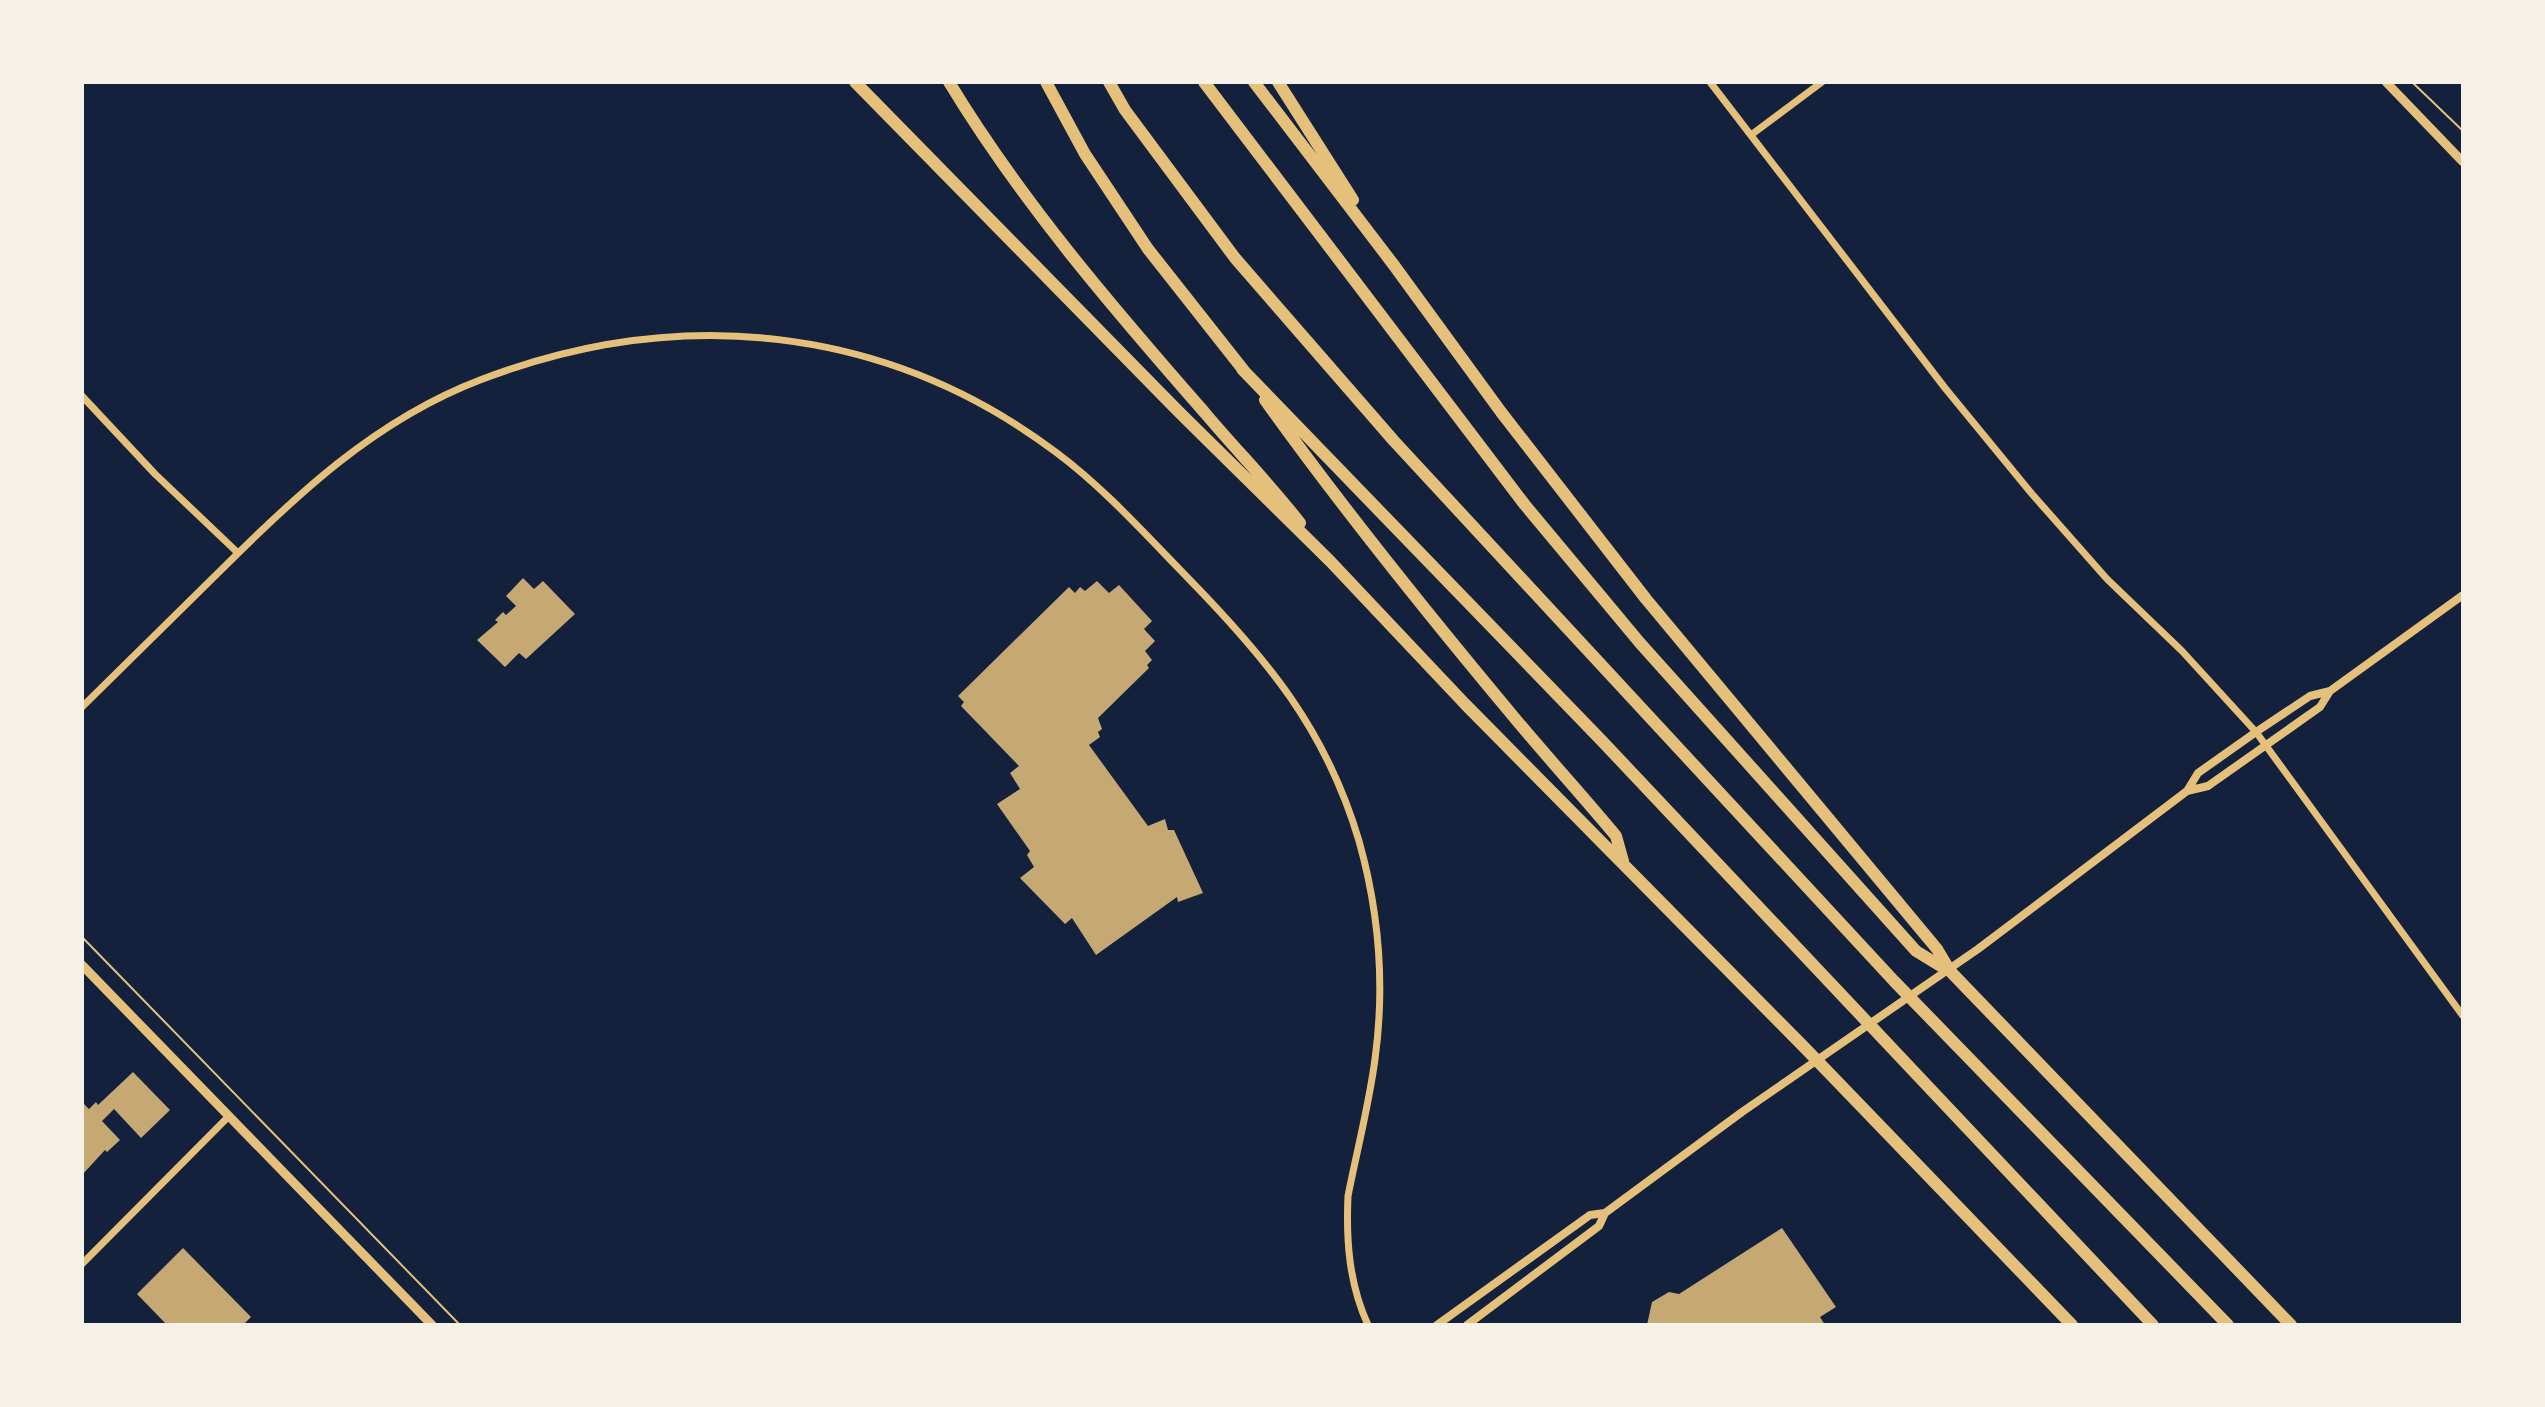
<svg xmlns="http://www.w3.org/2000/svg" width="2545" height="1407" font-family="'Space Grotesk',sans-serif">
<rect width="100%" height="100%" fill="#14213d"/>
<path fill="#c6a872" d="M523 578 534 589 543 581 575 614 526 659 519 653 505 667 477 640 498 622 495 620 503 612 506 615 516 606 506 596Z
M1097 581 1109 593 1119 585 1152 621 1144 629 1155 641 1145 651 1152 660 1147 665 1149 668 1098 718 1102 729 1098 732 1100 737 1089 745 1148 826 1165 819 1168 830H1174L1203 893 1178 902 1177 897 1096 955 1072 918 1065 924 1020 878 1034 867 1027 855 1030 851 997 804 1020 789 1010 773 1019 766 961 706 964 702 958 696 1069 587 1075 593 1080 587 1085 591Z
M133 1072 170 1110 141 1138 114 1109 102 1121 120 1140 107 1152 105 1150 82 1175V1102L89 1109 96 1102 98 1105Z
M1782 1228 1836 1307 1820 1317 1825 1325H1647L1652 1302 1669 1292 1679 1294Z
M183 1248 251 1317 243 1325H167L137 1294Z"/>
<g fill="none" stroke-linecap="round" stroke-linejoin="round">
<path stroke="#e5c07b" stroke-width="2" d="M2412 82 2463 131
M82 937 460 1325"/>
<path stroke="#e5c07b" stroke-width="7" d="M1710 82 1945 388 2032 494 2107 579 2182 651 2256 732 2463 1016
M1751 135 1822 82
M82 396 155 474 238 553
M82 707C127 663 172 618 217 574 295 496 375 420 480 380 678 304 886 324 1057 453 1105 489 1145 534 1187 577 1267 659 1326 729 1359 841 1379 912 1385 986 1375 1059 1369 1105 1357 1150 1348 1196 1346 1240 1349 1284 1368 1325
M82 1264 229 1116"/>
<path stroke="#e5c07b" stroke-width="8" d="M2187 791 2208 786 2320 707 2330 691 2463 595
M1437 1325 1590 1215 1605 1213 1742 1112 1978 949 2187 791 2198 773 2256 732 2310 696 2330 691
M1467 1325 1599 1226 1605 1213"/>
<path stroke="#e5c07b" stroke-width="9" d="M2386 82 2463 162
M82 965 432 1325"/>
<path stroke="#e5c07b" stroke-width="12" d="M855 82 1179 412 1330 561 1465 704 1804 1047 2072 1325
M949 82C1021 201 1113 308 1205 413 1236 450 1270 484 1300 523
M1046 82 1085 154 1148 249 1245 372
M1109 82 1125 110 1235 258 1394 441 1894 981 2228 1325
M1204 82 1525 505 1640 643 1916 951 1947 970
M1254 82 1393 264 1501 412 1646 599 1937 949 1950 971 2291 1325
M1278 82 1353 200
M1242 369 1602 741 2153 1325
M1265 400C1343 509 1427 613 1513 716 1547 757 1582 795 1616 836L1623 861"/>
</g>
<rect width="2545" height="1407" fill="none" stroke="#f6f1e7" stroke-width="168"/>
</svg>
